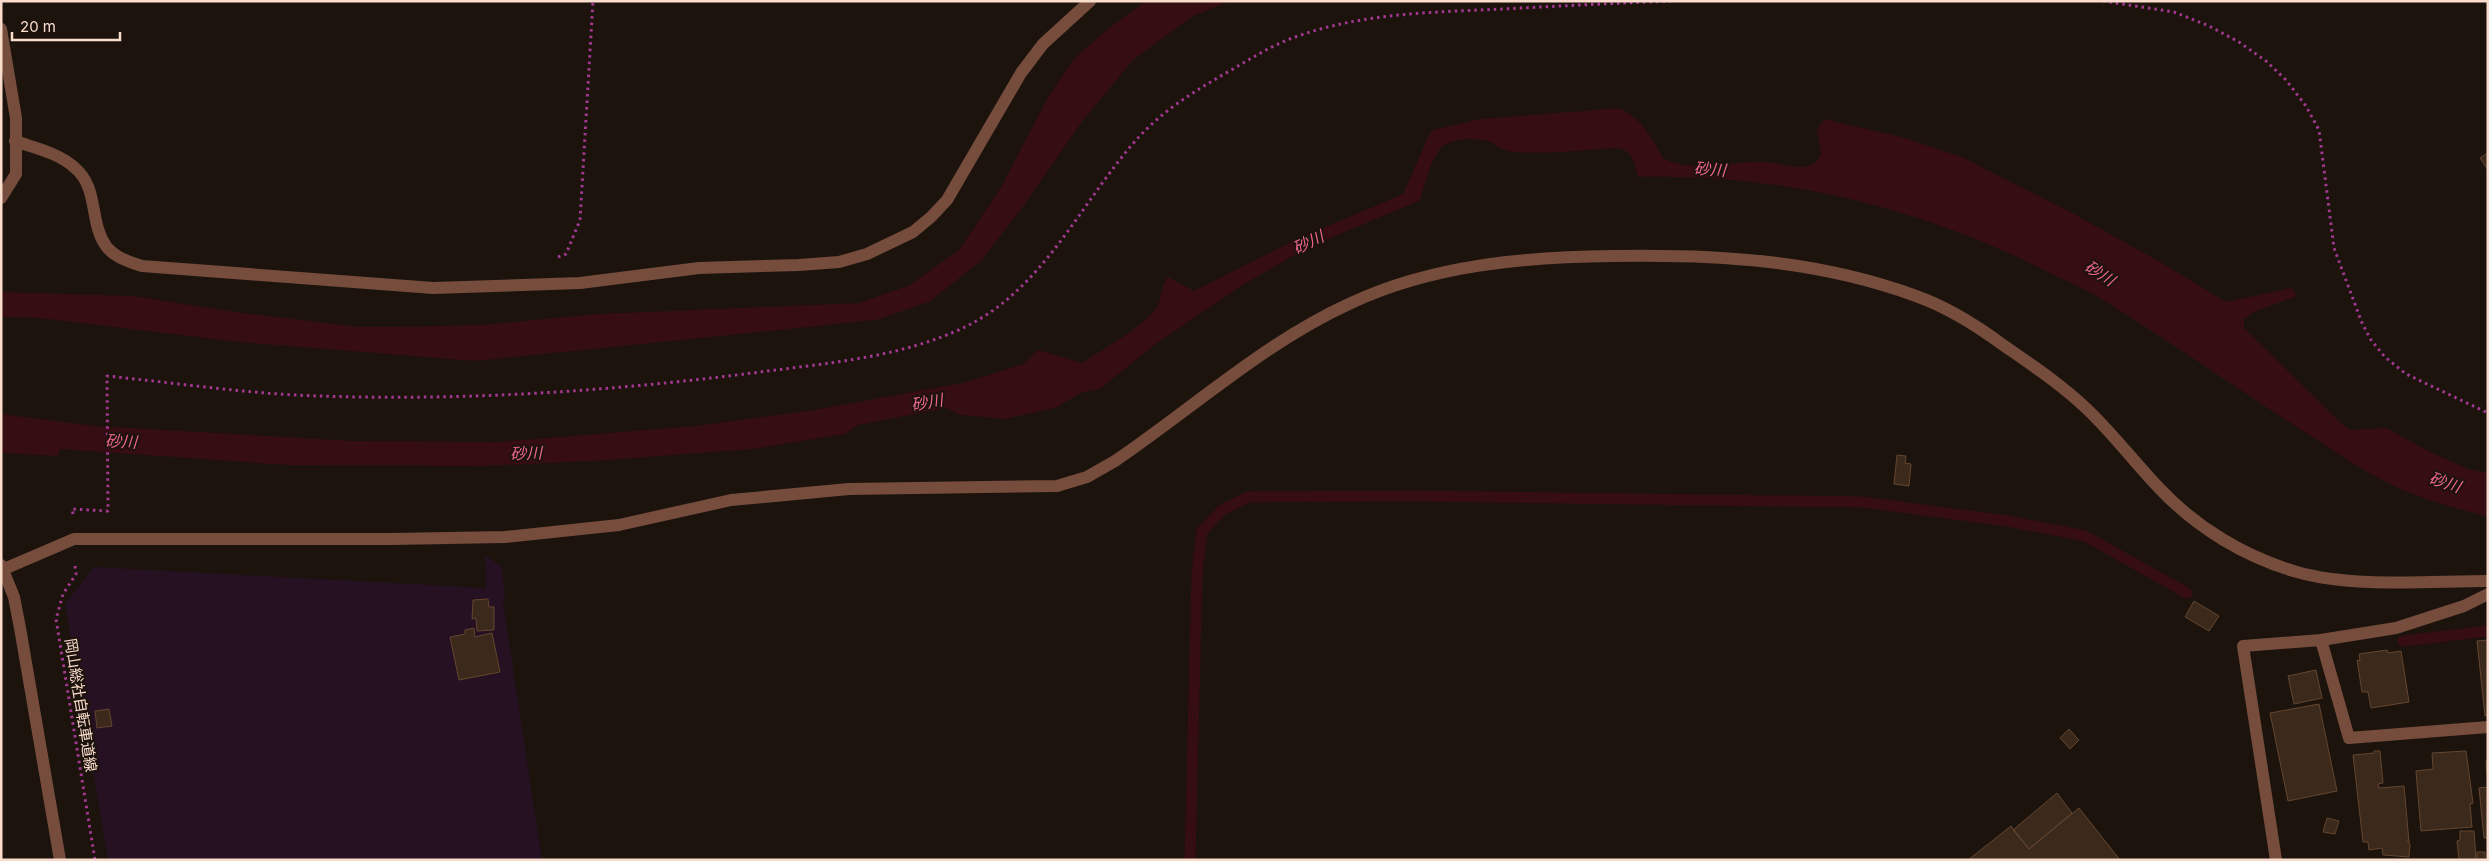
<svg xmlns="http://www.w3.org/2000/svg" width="2489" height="861" font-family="Inter,'Noto Sans JP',sans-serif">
<rect width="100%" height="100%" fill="#1c130d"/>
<path fill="#251121" d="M485 555 502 567 505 596 503 602 542 860H108L65 604 94 567 486 588Z"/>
<path fill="#350d13" d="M1146 1H1230L1193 16 1133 60 1081 123 1025 204 981 261 929 302 876 320 475 361 239 342 39 318 1 317V292L134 296 235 312 360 327H397L480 325 598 314 859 303 910 285 960 249 1000 189 1048 97 1073 60 1105 31Z
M1620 108C1642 120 1651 136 1663 158 1696 175 1731 160 1765 162 1779 163 1798 170 1811 165 1817 162 1819 158 1821 153L1817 130 1824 119 1905 138 1962 157 2076 215 2160 262 2226 302 2292 288 2297 296 2254 312 2244 319V328L2343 425 2351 430 2387 428 2430 452 2471 470 2488 473V517C2452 507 2415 498 2382 480 2358 468 2336 452 2314 438 2243 393 2174 344 2103 300 2084 288 2063 280 2044 270 1918 207 1779 173 1638 177 1634 163 1634 153 1619 148 1589 149 1532 157 1505 150 1499 148 1494 143 1488 141 1476 138 1453 138 1443 146 1429 159 1427 184 1419 201L1306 248 1238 288 1157 343 1100 389 1083 392 1055 408 1005 419 960 415 947 408 858 425 845 434 753 449 608 460 485 466 287 465 60 449 58 456 1 453V414L95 426 354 441 499 442 696 426 814 410 963 383 1024 364 1038 350 1082 363C1100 351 1150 323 1158 305 1163 294 1159 290 1168 277L1194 291 1295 240 1403 194 1429 135 1433 130 1480 119Z"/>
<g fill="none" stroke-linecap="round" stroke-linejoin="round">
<path stroke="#350d13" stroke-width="11" d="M2403 641 2488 631
M1190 860 1197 572 1202 531 1222 510 1248 497 1416 496 1862 502 2008 521 2085 536 2187 593"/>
</g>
<path fill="#3b291b" stroke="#64462f" d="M2488 153V170L2480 158Z
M1897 455 1906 456 1905 463 1911 464 1909 486 1894 484Z
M488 599 489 607H494V630L477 631 476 618 472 619 473 600Z
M2194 601 2219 616 2209 631 2185 617Z
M474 628 475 637 492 633 500 672 459 680 450 637 465 634V630Z
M2488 640V715L2485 716 2477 641Z
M2387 650 2388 653 2401 651 2409 702 2371 708 2368 692H2362L2357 660 2360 661 2359 654Z
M2316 670 2322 698 2294 704 2288 676Z
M2319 704 2337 791 2288 801 2270 713Z
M109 709 112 726 97 728 95 711Z
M2069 729 2079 740 2070 749 2060 738Z
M2374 751H2380L2383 783 2378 784 2379 788 2404 786 2409 842 2407 841 2410 844 2409 857 2383 855 2382 848 2369 850 2368 842H2363L2353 755 2374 753Z
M2466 751 2473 803 2470 804 2472 827 2421 831 2416 771 2433 769 2432 753Z
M2486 761H2488V841L2487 838H2484L2479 788 2488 787Z
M2057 793 2072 813 2029 849 2013 830Z
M2079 808 2120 860H1968L2011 826 2029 849Z
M2327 818 2339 821 2335 834 2323 832Z
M2460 831H2474L2476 860H2459L2457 841 2460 840Z
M2477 852H2485V860H2477Z"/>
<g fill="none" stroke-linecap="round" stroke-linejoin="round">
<path stroke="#a33891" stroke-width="3" stroke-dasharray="2.5 4" stroke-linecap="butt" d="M2103 1 2174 12 2209 26 2239 42 2266 61 2286 80 2306 106 2319 130 2334 248 2362 323 2371 340 2385 357 2406 374 2488 413
M558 257 566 254 580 220 593 1
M73 514 72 509 108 511 107 376C177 383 248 394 319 396 466 401 614 391 760 372 829 363 904 357 967 326 1045 287 1081 202 1137 139 1164 109 1198 89 1233 69 1255 56 1276 43 1301 35 1365 13 1436 12 1503 9 1560 6 1616 3 1673 1
M75 566 76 574 63 594 56 619 95 860"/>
<path stroke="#764c3d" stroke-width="12" d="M1 29 16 118V174L1 198
M15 141C35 148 59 153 75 168 99 188 89 222 106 246 114 257 129 262 142 266L433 288 580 283 699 268 799 265 839 262 867 254 913 232 931 217 947 200 1021 73 1043 44 1090 1
M1 565 14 597 20 628 60 860
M4 569 74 539H392L505 537 619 525 731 500 849 489 1057 486 1087 477 1115 461C1193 408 1265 342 1351 303 1432 265 1525 257 1613 256 1716 254 1818 260 1916 296 1947 307 1976 325 2003 345 2032 365 2062 385 2088 410 2114 435 2135 463 2160 489 2197 528 2245 557 2297 572 2353 588 2429 581 2488 581
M2488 594 2464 606 2396 628 2321 640 2349 738 2488 727
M2276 860 2243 646 2321 640"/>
</g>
<g text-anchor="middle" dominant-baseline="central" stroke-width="4" stroke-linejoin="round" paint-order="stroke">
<g font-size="15" fill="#fadccd" stroke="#1c130d">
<text transform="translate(81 705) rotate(81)">岡山総社自転車道線</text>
</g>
<g font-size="16" font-style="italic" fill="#f06591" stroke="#1c130d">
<text transform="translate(1710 169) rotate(4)">砂川</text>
<text transform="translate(1308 242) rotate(-26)">砂川</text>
<text transform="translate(2100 273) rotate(32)">砂川</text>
<text transform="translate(927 402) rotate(-10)">砂川</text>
<text transform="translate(121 441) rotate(3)">砂川</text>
<text transform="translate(526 453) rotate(-2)">砂川</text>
<text transform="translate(2445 482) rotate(18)">砂川</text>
</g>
</g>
<rect width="2489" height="861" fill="none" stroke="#fadccd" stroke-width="5"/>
<path d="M12 32v8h108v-8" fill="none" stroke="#fadccd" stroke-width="2.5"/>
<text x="20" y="32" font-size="15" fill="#fadccd" stroke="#1c130d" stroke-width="4" paint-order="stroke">20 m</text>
</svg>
